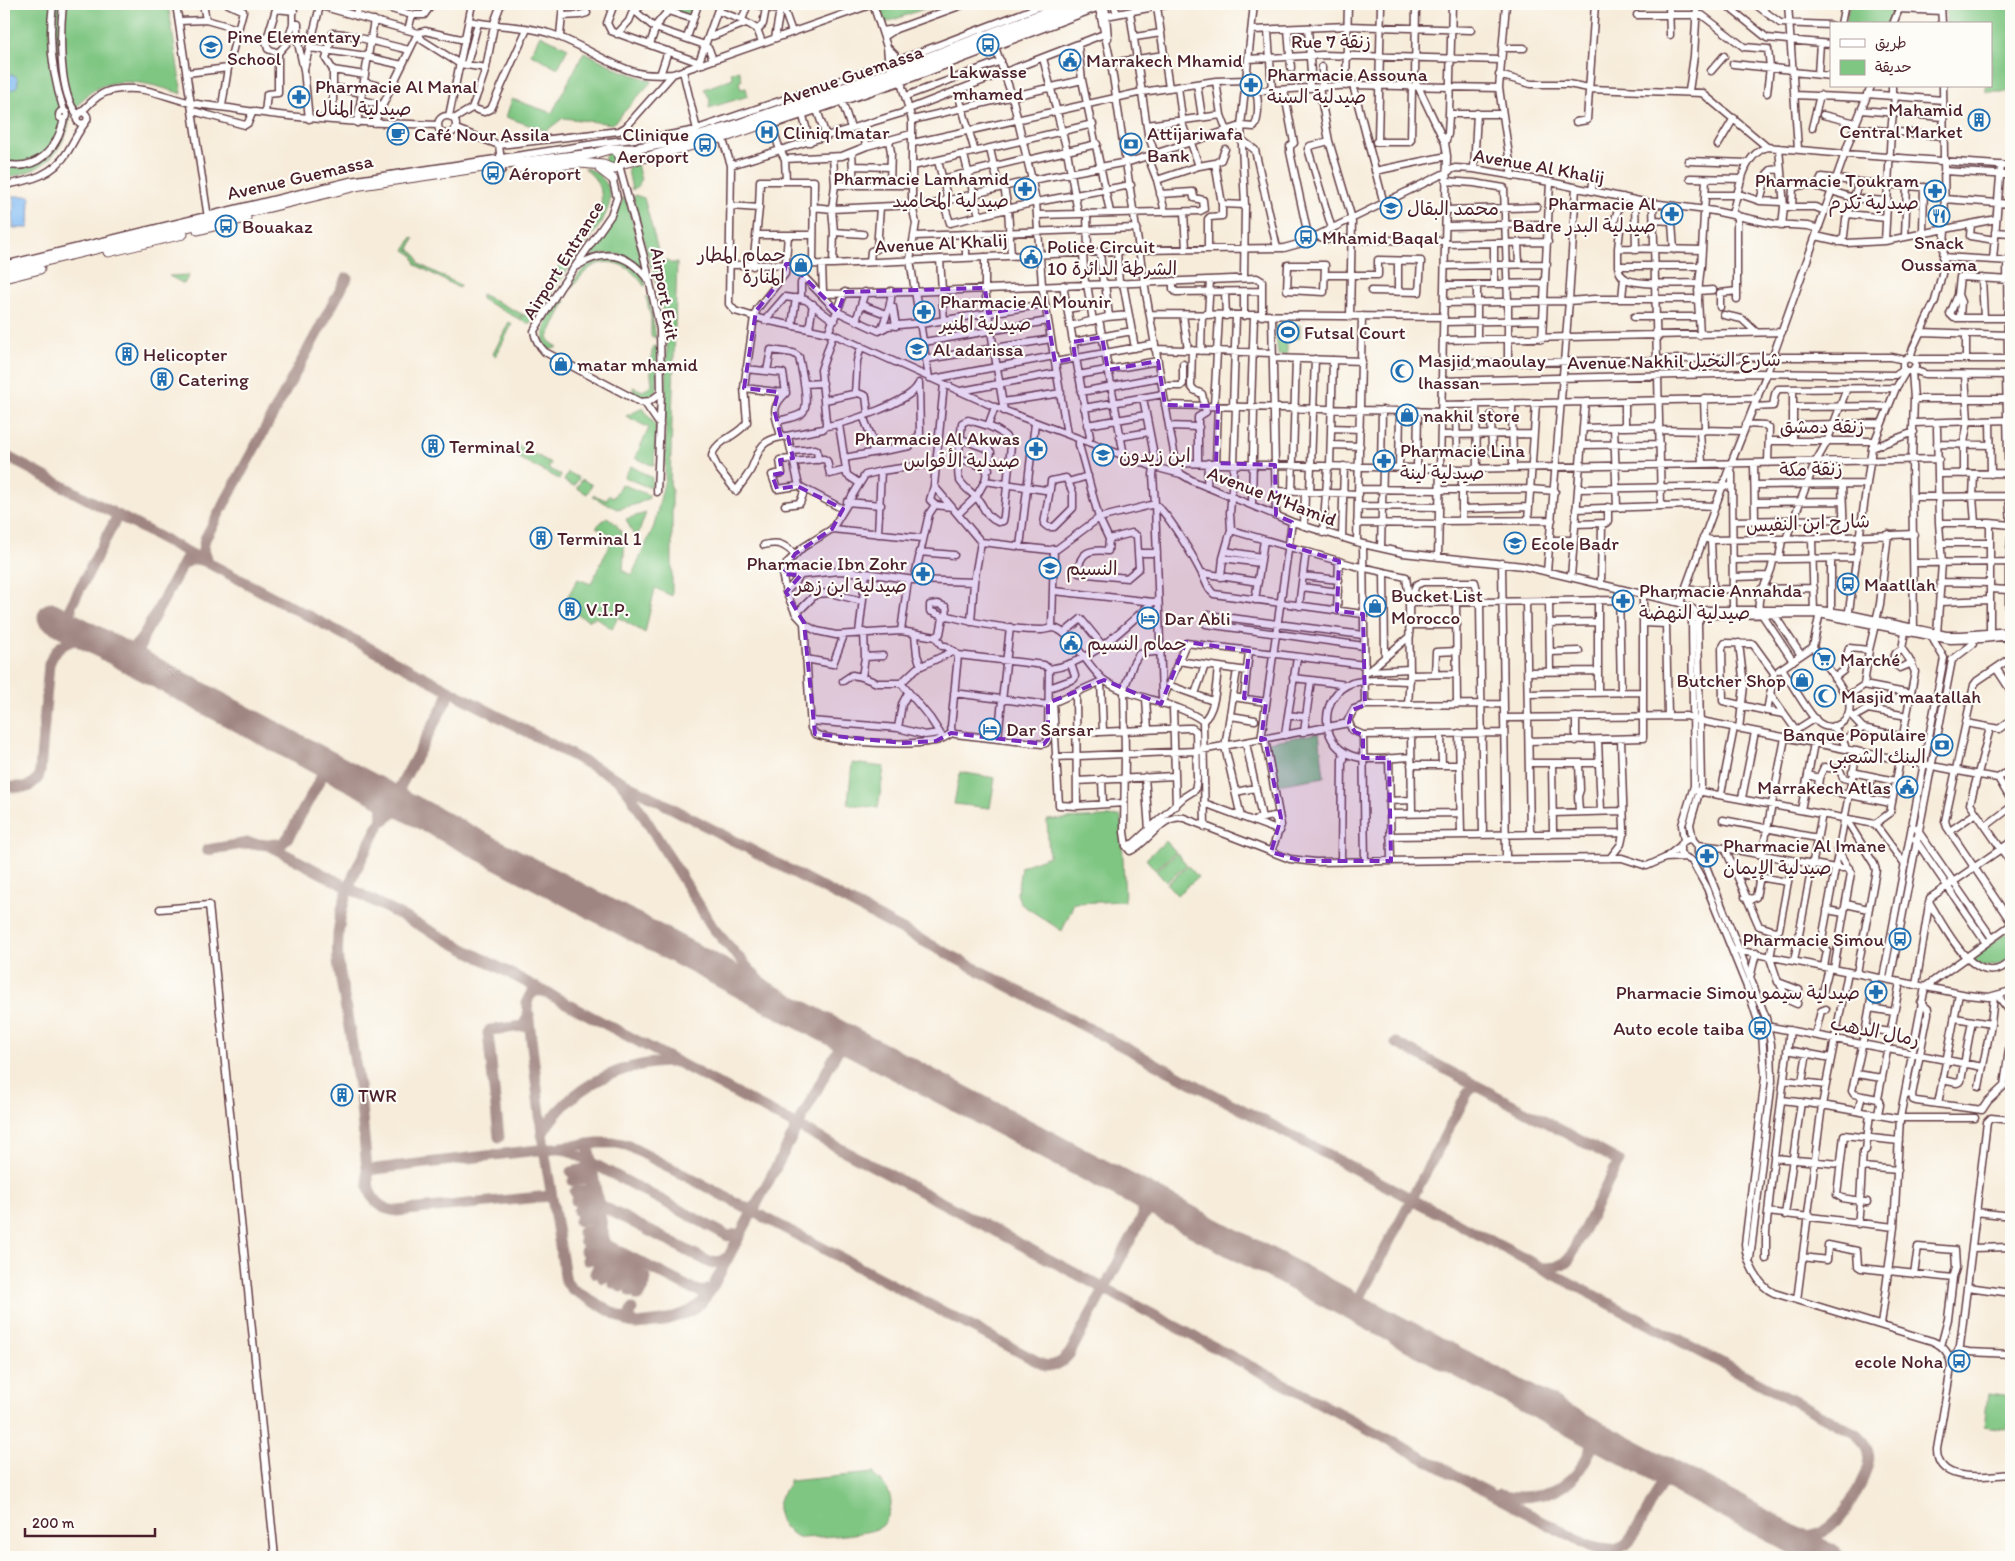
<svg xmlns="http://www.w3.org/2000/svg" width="2015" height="1561" font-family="Itim,'Playpen Sans Arabic',sans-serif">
<rect width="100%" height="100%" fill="#fdfcf7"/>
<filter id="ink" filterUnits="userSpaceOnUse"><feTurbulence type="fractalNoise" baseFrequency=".02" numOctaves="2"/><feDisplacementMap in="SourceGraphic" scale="10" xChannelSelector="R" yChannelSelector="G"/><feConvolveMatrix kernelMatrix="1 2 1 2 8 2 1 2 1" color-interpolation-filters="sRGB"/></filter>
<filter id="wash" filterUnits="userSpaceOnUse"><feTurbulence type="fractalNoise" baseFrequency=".0096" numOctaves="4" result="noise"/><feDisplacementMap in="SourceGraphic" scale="20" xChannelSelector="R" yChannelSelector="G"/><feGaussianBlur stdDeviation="1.12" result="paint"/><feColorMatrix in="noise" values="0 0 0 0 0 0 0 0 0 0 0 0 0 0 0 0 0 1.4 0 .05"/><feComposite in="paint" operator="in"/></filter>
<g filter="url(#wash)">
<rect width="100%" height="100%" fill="#f7ecda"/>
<path fill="#7fc682" stroke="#647256" d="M4 4H168L182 94C141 80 96 69 71 116 68 121 71 117 69 123 67 136 59 150 49 159 37 171 20 175 4 178Z
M676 4H693L690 15 670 10Z
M879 4H937L885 23Z
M1849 4H1895L1888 24H1846Z
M1950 4H2011V92H1986V86H1991V24H1946V9Z
M540 35 568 48 558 68 531 54Z
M584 52 620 70 652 81 613 124 563 118 546 131 506 117 512 99 552 113Z
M739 70 742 80 739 82 741 89 746 88 748 96 709 108 710 99 704 89 733 78 731 73Z
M611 152 618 159 614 166 604 161 606 154Z
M637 164 641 180 638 186 632 190 628 170V167Z
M584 168C598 170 611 184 610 199 610 207 605 214 602 222L529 324 520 320 523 314 526 316 529 308 600 208C605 190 597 179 584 168Z
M635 195 644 198 660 258 651 268 633 198Z
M623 198 627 201 644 269C624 252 612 251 587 257L614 221Z
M412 237 414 239 409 249 417 256 419 264 460 285 459 288 416 265 413 255 405 250Z
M608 259C625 260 641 268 646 285L644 286C633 268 611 254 590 268 583 273 577 281 572 288L569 286 588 264Z
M666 259 670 263H677L670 484 672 491V596L655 588 645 633 618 617 612 629 595 617 594 619 591 618 590 621 576 614 580 606 575 603 576 602 566 599 578 579 591 584 614 536 596 527 607 517C629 531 624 549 623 571L632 575 654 526 665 479 667 342 661 302 653 272Z
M189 275 184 284 169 276Z
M481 294 522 314 519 319 481 299Z
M646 297H649L656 338 651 336V318Z
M562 299 566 301 548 337 550 342 558 347 549 350C536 340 550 306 562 299Z
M509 322 512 324 496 356 493 354Z
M1300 325V338L1287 339V355H1278L1275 326Z
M653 346 657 347V389L653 396 642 399 634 395 633 387 643 391 652 385 650 365Z
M643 408 656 426 654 466 635 458 649 428 626 416Z
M516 444 551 463 548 468 561 475 559 479 511 454Z
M631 466 652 478V486H645L624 477Z
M568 472 579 478 574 486 564 481Z
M582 479 592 485 587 494 577 488Z
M621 484 649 495V498L637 504 617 509 593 497 594 495 606 500 609 495 614 497Z
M646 513 636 540 626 519Z
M1319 733 1324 777 1277 785 1268 742Z
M852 763 884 767 878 808 848 804Z
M960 772 995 778 990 808 954 804Z
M1121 816 1125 901 1074 903 1062 931 1021 904 1017 894 1021 867 1049 856 1047 820Z
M1166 841 1176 852 1155 870 1146 859Z
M1177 853 1187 865 1166 882 1156 871Z
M1188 866 1198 877 1177 895 1167 884Z
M2011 930C2014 960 2007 966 1978 967L1970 957Z
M1988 1394 2011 1397V1430L1984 1426Z
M874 1473V1476C884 1483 891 1492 891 1504 890 1511 887 1521 882 1526 872 1535 819 1537 802 1538 776 1531 770 1503 789 1485V1481Z"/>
<path fill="#83bcf4" stroke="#666e90" d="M2 82a8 8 0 1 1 16 0a8 8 0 1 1-16 0Z
M14 196H30L29 228H13Z"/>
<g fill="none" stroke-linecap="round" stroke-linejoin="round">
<path stroke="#a08682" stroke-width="11" d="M4 455 1856 1434C1877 1452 1868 1469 1858 1489 1842 1521 1822 1546 1783 1534
M182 566C191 557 198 558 209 563L203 550 205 539 347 278
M80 633 71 622V606L118 515
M144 635 185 560
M115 652C130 653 136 647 144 635 139 648 136 658 147 669
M449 690 446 701C428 735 410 769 392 802 363 856 333 898 338 962L359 1086 369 1189C374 1203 383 1210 397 1211L550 1196
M622 784 630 794 713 928 755 976 778 997 804 1016
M4 787H28L38 778 40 771 49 664C57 643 73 636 95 641
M376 790 383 808 381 822 396 811 409 808
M268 845 283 843 289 836 328 765
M207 850 248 843 268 845 1589 1546C1600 1550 1611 1552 1623 1546 1637 1538 1658 1489 1667 1472
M543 991C534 990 529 994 527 1003L544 1149 566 1282 572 1289 629 1322 637 1324 663 1321 691 1311 702 1302 712 1288 839 1048
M833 1032 839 1039V1048L848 1043 857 1045
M1396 1043 1619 1161 1568 1261 1556 1267 1544 1268
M542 1134C569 1087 620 1062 673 1062
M499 1137 488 1033 490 1030 523 1026 529 1015
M597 1143 591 1145 589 1150 605 1244 690 1288 703 1292 712 1288
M561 1149 570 1151 728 1236 741 1233
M367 1170 597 1143H617L627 1145 1046 1366C1057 1366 1063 1362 1070 1353L1143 1216
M571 1172 585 1169 591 1164
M573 1181 588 1178 592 1170
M575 1192 589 1190 594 1180
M1135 1192 1143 1202V1216L1153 1208 1168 1209
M576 1201 591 1199 596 1191
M598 1204 711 1263 721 1261 728 1257
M578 1211 593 1208 598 1201
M579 1221 594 1218 599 1209
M582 1232C591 1230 598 1231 601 1220
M584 1241 600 1237 603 1231
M605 1244 608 1256 646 1278 645 1284 638 1296
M585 1251 599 1249 605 1241
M587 1260C598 1258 602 1257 605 1246
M595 1273 605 1252
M603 1278 611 1262 610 1258
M613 1283 620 1269 617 1262
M621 1287 629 1272 626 1267
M631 1292 637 1280 636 1272
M1361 1295 1468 1092 1473 1087H1479
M1346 1304 1357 1299 1361 1295 1360 1304 1363 1312
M632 1309 629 1317 635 1324
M1500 1494C1525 1501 1560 1495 1577 1473 1585 1463 1591 1448 1598 1436"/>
<path stroke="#a08682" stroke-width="29" d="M52 617 328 765 1827 1557"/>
</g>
</g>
<g filter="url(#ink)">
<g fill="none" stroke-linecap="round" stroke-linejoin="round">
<g stroke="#643e45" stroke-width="9">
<path id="minor" d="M53 4C48 41 52 75 64 111
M63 4C60 32 58 94 78 115
M176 4 208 218
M203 4 206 20
M293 4V24H298V43L304 70 309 119
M314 4 418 33 425 31 465 40
M374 4 412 15 408 30
M614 4 607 23 611 31 703 64
M753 4 780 11
M782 4 792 32
M873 4 887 47 888 57 891 67
M1098 4 1111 63 1144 282 1169 426 1177 467 1181 474
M1105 4 1108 38
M1114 4 1117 14
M1416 4 1415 80 1445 143 1447 156 1438 557
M1506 4 1499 88 1512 176
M1669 4 1670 35
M1725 4 1767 38 1831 44
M1755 4 1780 23 1831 25
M1788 4 1798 149
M1788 4 1844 5
M1941 4 1942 24
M1157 7 1169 88
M1899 9 1941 11
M668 11 693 19
M718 11 742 20 757 29 762 42
M401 12 402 4
M636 12 655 28 705 45
M1130 12 1148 134 1155 154
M633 13 643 4
M412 15H424L432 4
M1637 15H1702L1744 47 1768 49 1770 67 1767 93
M356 16 358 4
M562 16 580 15 587 13
M1106 16 1170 4
M742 20 748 4
M179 21 206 20 238 29
M469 21C495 27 523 25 548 33 579 42 604 63 635 72 647 76 661 75 673 74L873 4
M1841 24 1845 4
M1893 24 1901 4
M1308 28 1311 73 1309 78 1310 88
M758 29 763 24 766 8
M896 29 965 4
M1288 29 1291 68
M1252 30 1348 26 1471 30
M882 31 896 29 884 37
M1268 31 1272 90
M418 33 422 40 460 64 486 68
M617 34 629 21 636 4
M560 36 563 4
M709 36H713L746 23
M1135 37 1161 33
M687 38 698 4
M775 38 781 4
M993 41 1012 96 1032 180 1036 202 1042 285 1067 434
M650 44 657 24 674 4
M705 46 709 49 713 60
M1078 46 1082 80 1110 212
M887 47 895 55 898 65
M310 48 367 56
M1502 48H1524
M278 53 287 43 293 24
M367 57 402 65
M1043 58 1067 151 1078 213
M1248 59 1322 55 1500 60
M699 62 720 4
M1111 63 1164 55
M467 64 478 23
M1733 64 1792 70
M304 69 320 6
M333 70 326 59 333 33 344 34 409 50
M683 71 697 130
M1711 71 1724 56
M1793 72 1831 76
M187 73 228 68
M1818 74 1820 43
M660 75 668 51
M1499 75 1531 84H1568L1589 88
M903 79 902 86 912 120V206L916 223 910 260 929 378
M1216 81 1221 115 1227 131
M364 82 391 89
M1197 84 1202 117
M1353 85 1384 204
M1346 86 1348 4
M332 87 362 93
M1178 87 1183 126 1189 143
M1322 87V67
M1319 88 1329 141 1352 219 1350 317
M1589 89 1702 93 1767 147
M957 90 975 152
M1284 90 1294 143 1290 146V152L1309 240
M1689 91 1694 56 1697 4
M1245 92 1353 85 1499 88
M1867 94 1943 100
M1794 95 1865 98
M906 96 1001 61
M361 100 382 105
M842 101 851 128
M222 106 228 68 243 11 228 4
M472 108 484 112 491 109 527 29
M817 110 826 136
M1861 110 1943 117
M59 115a4 4 0 1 1 8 0a4 4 0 1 1-8 0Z
M193 111 245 125 248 123 253 111
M76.5 118a5.5 5.5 0 1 1 11 0a5.5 5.5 0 1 1-11 0Z
M80 113C91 103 98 93 113 90 146 85 162 96 191 103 207 106 224 107 241 110 306 120 372 123 438 125
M265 113 267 94 278 93V53L268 49 266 42 276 9 294 11
M1449 114H1502
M1823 115 1856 123
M438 125a9 9 0 1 1 18 0a9 9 0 1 1-18 0Z
M449 116 472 4
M803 116 810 142
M454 119 472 108 478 92 486 68 495 20 501 4
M333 120V70L365 75
M770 120 780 150 785 159 842 156 867 146 911 134
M912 120 1082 80
M1576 122 1587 120 1595 4
M357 123 374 20
M374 123 418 33
M778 123 912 78 1099 7
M1147 125 1221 115
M860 126 867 146
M1812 128 1820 95
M1854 128 1943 136
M456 129 499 145
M721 134 731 165 729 304 735 311 765 320 833 334 995 407 1154 467 1181 474 1193 481 1292 522 1363 544 1403 553 1523 566 1680 603 1693 609 1701 617
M1242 140 1255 150 1277 248
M889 141 891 152 890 185
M1329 141 1310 146 1308 149 1332 229
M1376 142H1409L1411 140 1412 87
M1378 142 1381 4
M913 143 1142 92 1216 81 1246 80
M1191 143 1199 166
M1445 143 1448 134 1449 114 1452 4
M1718 145 1734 118
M1779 148 1784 207 1782 226
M990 149 999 188
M1225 149 1221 160 1215 163 1222 204 1245 205
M852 153 854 186
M964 155 979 216
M1148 157 1157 180 1165 212
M785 159 786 181
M1028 160 1097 144
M938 161 948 200
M1688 161 1748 163
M4 164C38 172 57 149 64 119
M619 165 645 261 660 329 661 393 657 492
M731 165 902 113 909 109 1104 34
M854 166 890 167
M913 166 1093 124
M1474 169 1477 113
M502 170 499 145 619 131 626 127 673 74
M1375 171 1447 156
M1944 171 2011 175
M612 177 617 198 611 215 560 288 534 331C535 339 539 346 545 352L640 402 650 401 661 393
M1690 178 1742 179
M942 179 1028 158
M1157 180 1199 166 1215 163
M1446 181 1474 183 1504 188 1508 302V363
M4 185C30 181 54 175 68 151 74 141 78 132 85 123
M835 185H913
M1004 187 1008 209 1011 255
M1817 187 1822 177 1859 182 1944 189
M1592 190 1594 174
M1706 195H1742L1760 201 1782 202
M1623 197C1620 205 1614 218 1614 225L1620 230 1618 248 1702 250 1706 179
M1944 199 2011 204
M1635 200 1636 250
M943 201 950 223 1036 202 1131 185
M1760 201 1767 174 1771 170 1780 169
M1653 203 1657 360
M730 206 759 208
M813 207 832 209 933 204 1032 180 1132 161 1241 126 1254 127C1259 119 1259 101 1256 92
M1784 207H1792L1793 188C1811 178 1836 195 1855 198 1865 200 1876 200 1887 201
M1792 207H1815L1825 211
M1446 210 1537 207
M1184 212 1186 249
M1087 213 1088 252
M1732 214C1739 191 1742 155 1767 147L1845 154 2011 166
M1848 214 1886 218
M1038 215 1200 211 1204 209 1203 200 1194 198 1193 192 1160 194
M1654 220 1670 221 1672 223 1674 250
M1971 224 1970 236 1995 240
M1446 226 1549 224
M834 232 863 234
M1923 232 1924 187
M1995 232 2011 233
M757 235H813
M966 235V258
M915 236 1137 228
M1317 236 1326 239 1445 241
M1816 236 1847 243 1885 241 1996 219
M1905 236 1907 185
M1885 241 1891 131 1895 96 1892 95V86
M1839 242 1844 236 1846 219 1859 182
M1494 243V284
M1518 243 1519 264
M1445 244 1548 242
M1208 249V219L1210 217 1222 216V204
M1117 251 1119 283
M1100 252 1103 283
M1083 253 1085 284
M985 257V288L988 313 1004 411
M1943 257 2011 261
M940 259 944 321
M1993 260 2001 165
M2007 260 2008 359
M1398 261V292
M870 262 871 251 877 249 880 207
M798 264 801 274 838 312 879 331 888 326 920 323
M822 264 823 292
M833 264 834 232 832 209 835 185 833 157
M4 265 350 181 608 142 669 135 691 131 897 61 1046 4
M730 265 833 264 1139 250 1284 248 1302 243 1447 172 1455 168 1474 169 1550 182 1644 202 1714 211 1774 224 1808 226 1819 229
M1288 265H1325L1324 292 1287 290Z
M577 266C605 248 628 253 648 280
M753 266 759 208 760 181H814L813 263
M1445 266 1547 264
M1618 266C1619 271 1620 276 1626 279 1637 286 1683 283 1699 283L1701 266H1618V248
M1701 266 1702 250
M1325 275H1378V260L1421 261 1419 292 1371 291
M1244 278 1245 205 1241 126 1254 4
M1982 278 1984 318
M2011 280 1960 277 1958 295 1950 314 1954 318H2011
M1173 281V289L1176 292 1262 291
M1105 283 1109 316
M1123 283 1135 348
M1087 284 1093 321
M1063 285 1090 437 1088 442
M1444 285 1545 283
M1477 285V340
M1698 291 1713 290
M1225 292 1226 316
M821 294 910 292 1257 278 1262 281V316
M1958 295 1961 302 1960 318
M1622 298 1624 278
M801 299V283L804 278
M1698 299 1699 283
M1737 299V215
M1444 303 1569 301 1594 299H1698L1699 317H1634
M862 305 886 314
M893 307 896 326
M1720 307V293L1737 291
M1067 309 1091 305
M1150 314 1444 317
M1183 315 1188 350
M1208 315 1210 280
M1724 315 1742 319 1756 332
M1244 316V292
M1272 316 1276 515
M1699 317 1700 335
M1099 319 1123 450 1121 455
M765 320 785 297 806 300 834 321
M856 321 865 292
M1444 322 1542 320
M921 324 1045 304
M792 326 796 298
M1070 326 1107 317 1129 315
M809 329 813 304
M881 330C885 319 893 303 891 291
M1921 332 2009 335
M828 333 845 292
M1966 334V359
M1542 339 1550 182
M1443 340 1782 332
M924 342 1048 321
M1073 342 1132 331
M1155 349 1272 353
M1192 350 1191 386 1194 390 1202 394 1206 412 1198 417V463
M1201 351 1202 315
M1273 358 1362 361
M1910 358 1913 348 1935 301 1942 274 1945 230 1943 86
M927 359 1051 339
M1913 359H2011
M1055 362 1155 344
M1443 364 1773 357H1891L1905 360
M746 369 783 373 786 393C768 410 777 416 781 437L823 429 826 426V422L821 370 833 334
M1913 370 1925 374 2011 375
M767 371 771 350 793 353 799 357C801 369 812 408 801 414 794 418 785 419 778 421
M1912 371H1906L1903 367V361L1907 358 1914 360 1916 365 1912 371 1914 399 1912 459 1914 631
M1078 375 1158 361
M2006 375 2009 496 2011 523
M1658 376 1661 506
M933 379 1054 356
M1442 381 1758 373 1895 375 1904 369
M804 384 823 383
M944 384 934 486 930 500 935 505 952 507
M1162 386H1181L1183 384V364
M744 388 786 393
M961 391 1057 373
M1081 392 1160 377
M855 394 857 361 861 346
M1914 399H2011
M825 400 858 393 866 396 868 413
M1003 402 1061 393
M645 403 660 425
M1512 403 1513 468
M1476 404 1477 469
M1165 405 1442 412
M1442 405 1585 402
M1214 406 1219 316
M1233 407 1236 316
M1251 407 1254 316
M1754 407 1773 406 1775 394 1778 389 1896 388
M1794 407 1889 406
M1084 408 1163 394
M1456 414 1457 453
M1491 415 1492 452
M863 416 871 436 873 453
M1990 421 1991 474
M1914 423 2010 420
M1746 424 1765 425 1769 428 1768 463
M839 425 847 475 859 483
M1087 425 1146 415
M1794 425 1881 423
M826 426C845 424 910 402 918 385
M988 426 995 407
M1169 426 1199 427
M1614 427H1625V401
M1625 427 1659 426
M1331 428 1360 429
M1584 428 1614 427 1617 507
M1659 430 1703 431 1705 428 1704 398
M1704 430 1743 431
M1700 431 1702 463
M1441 435 1534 434
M781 437C760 441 760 449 752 467 749 475 741 484 736 491L718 468 712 456C715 440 739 436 747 422L744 388 754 317 757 309 785 274 788 235
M788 437 799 486 843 509
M1120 437 1149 432
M1079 439V445L1099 518 1109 539 1132 533 1137 536 1138 553H1157
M1769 441H1874
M1793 442V389
M1937 444 1991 445
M1331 445 1360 446
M1582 445 1660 444
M1872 448 1914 432
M792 451 815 449 817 450 818 460
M844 458 910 446 920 434 919 383
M959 458 989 469
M792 459 780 460 782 473 772 475 777 489 798 486
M793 462 824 459 827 461 830 474 846 470
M936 463 881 471 865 475 832 529 802 548 787 563 783 578 786 592 796 614 807 626 817 631 836 635 901 631 936 637 942 646H946L958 655 1044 665 1049 669C1092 663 1122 629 1153 602L1158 601
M1176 463 1462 469 1939 459
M1216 463 1218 406
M1754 464 1755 520
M1330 466 1333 360
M1730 466 1732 474 1733 610
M1381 468 1382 410
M1399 468 1400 411
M1417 469 1418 411
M1462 469V521
M1939 474 2011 473
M1964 474V443L1968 421 1965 375
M1974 474 1973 497 1975 523
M985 481 1045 490 1050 489 1044 524 1048 527H1054L1073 508V493L1068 482 1088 476
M1842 484 1844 537
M1755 485 1867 484
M934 486 981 542 1049 550 1057 549 1099 518 1155 504 1153 475 1155 460 1143 398
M1207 487 1208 463
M1050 489 1051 481 1066 478 1068 482
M1359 489 1440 490 1530 489 1555 491
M1578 489 1732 486
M1275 491 1359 494
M1292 492 1296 359
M1310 492 1315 359
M1913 497 2011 496
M847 502 881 505
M1755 502 1842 501
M1155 504C1168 513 1194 558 1202 574 1206 581 1207 589 1214 594L1363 614
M1155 504 1162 696
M785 505 800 503 805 489
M1252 505 1254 407
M1358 506 1439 507
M1462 509 1529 507
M1576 509 1690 505 1715 506
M958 514 976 497C971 492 962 486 959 479 956 471 961 434 962 423L968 420C983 424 1005 429 1011 445L1004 516 1003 521 998 522C985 517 984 505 976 497L985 481 991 452 988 449 961 439
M1439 521 1552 520
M1528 521 1536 403
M1733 521 1843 519
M1357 523 1439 524
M1939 523H1990L2011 525
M1990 523V632
M1575 524 1606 523 1608 521V507
M1304 526 1305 492
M832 529 922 538
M1231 530 1352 565 1406 577 1408 591 1411 597
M1323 533 1328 467
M878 534 881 471
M2011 537 2009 569V636L2011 647
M1342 538 1344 466
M1703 538 1711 540 1825 538 1914 534
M1109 539 1108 551C1090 549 1078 552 1079 573L1127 578 1139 568 1138 553
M1786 539 1815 463 1827 442 1847 388
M1812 539 1814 613
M1550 540H1574
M1711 540 1713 589
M1357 542 1362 316
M1940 543H1990
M1363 544 1365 705
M764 545C779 541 784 545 795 554
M1020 547 1035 423
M1381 548 1383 468
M1225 551 1261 557
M919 552 954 555
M1223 558 1260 563
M1773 559C1773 578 1756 590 1759 610L1793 661
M1779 559 1782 540
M1733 560 1856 558
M1502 563 1506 859
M1915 563 2010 562
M1384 572 1385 655
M1547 572 1569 301 1576 187
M1202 573 1258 582
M783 574 801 575 839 571 866 573 914 580 974 582
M1303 576 1339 580
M1221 577 1223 558 1231 530 1230 513 1234 464 1236 407
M1571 577 1585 402 1758 398
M1734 577 1768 576
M914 580 929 514 935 505
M1941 582 1990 583
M1601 585 1602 523
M1302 587 1338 592
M1619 589 1621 693
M1761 589 1814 588
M1990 589 2009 590
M1684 590 1734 589
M1054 591 1153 602
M786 592 801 575
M1255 600 1264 540
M1598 600V693
M1549 601 1550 671
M1526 602 1530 834
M1941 602 1990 600
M1409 603 1619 600
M1456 603 1457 704
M1680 603 1730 466 1767 373 1854 128 1871 86
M1299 606 1306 551
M1337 611 1339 561
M1773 613 1801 655
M796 614 816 594 830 593 862 601
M1831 615V559
M944 617 930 611V605L938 604 946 607 947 616
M1701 617 1698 623 1701 786 1690 824 1693 840 1698 846V853L1706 866 1766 1018 1771 1044 1772 1081 1750 1259
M1701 617 1707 615 1819 614 1950 640 1982 639 2011 636
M1848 618 1872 448 1896 388 1906 371
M971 622 974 582 981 542
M804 623 811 728 815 734C841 743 907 746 935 741 941 740 947 736 952 733
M1549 623 1597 622
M1644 623 1666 624 1668 716
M1409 625H1457
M1052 627 1054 549
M901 631 908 580
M864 632 865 657 862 677 877 683H901L930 718 943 738
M1905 632 1902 649 1896 653 1893 659 1896 665 1900 668 1912 663
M859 633 866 573
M1064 633 1081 619 1103 646
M1937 634 1942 563 1939 523 1937 428
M915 635 917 655 921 666
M1363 635 1208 615 1206 624 1364 646
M936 637 940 634 943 618 948 616C978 624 1011 630 1042 630 1045 630 1050 628 1053 628 1071 630 1089 670 1105 681 1134 700 1176 701 1203 721
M1725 643 1753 644 1774 673 1767 711 1723 701 1722 648Z
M1739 643 1744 686 1739 729
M1813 647 1820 612
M1161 651 1139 654 1133 664 1124 689 1125 755 1124 832 1126 846 1130 851C1149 843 1162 813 1184 818L1290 859 1315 862 1610 858H1622L1647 866 1665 858 1680 846
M1550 652 1579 651
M958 655 951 727 952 733 955 734 1042 744 1046 743 1048 739 1049 669
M865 657 883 656
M1297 658 1288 715 1305 717
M2011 658 1977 681 1974 685 1945 821 1947 827 2011 922
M806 659 833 664 844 635
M1178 661 1247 671
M1782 668C1790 681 1809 715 1819 723 1834 734 1853 719 1849 703 1846 691 1821 659 1813 647
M1996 668 2011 691
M1237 670 1225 747 1241 817
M1779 670 1813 647
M1370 671 1410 669
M1528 672 1598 671
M1365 674 1410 636
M1435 674 1436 652 1457 651
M1410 675 1457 674
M1293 678 1311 680
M1834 678 1843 671 1849 648 1869 650
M843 681 852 675 862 677
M1410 681C1392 681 1370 678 1352 683 1320 694 1318 742 1350 755 1367 762 1392 758 1411 757
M1101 682 1103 731
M901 683 917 668 954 651
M1168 685 1213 701
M1864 685 1869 650 1880 604 1888 534
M1049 688 1074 679 1075 676 1071 664
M954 693 1048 705 1104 680
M1076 693 1077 806
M1195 694 1205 665
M1528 694 1643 692
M1771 695 1796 730
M1233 697 1266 702
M1846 697 1864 685 1911 694
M1146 698 1148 730
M1244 698 1249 651
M1053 702 1059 805 1077 806 1124 803
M1161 704 1186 643 1365 665
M1503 704 1365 705 1354 709 1348 720 1352 730 1363 735 1504 733
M1408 705 1410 675 1409 603 1416 585 1423 582H1475L1480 602 1483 834
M1173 708 1176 806
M1767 711 1784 714
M1849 713 1863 728 1899 736 1903 735 1915 672 1909 659 1902 649
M1231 716 1255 720
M1576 717V741
M1854 717 1868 709 1907 716
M1504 718 1686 716 1706 722 1979 775 1998 778 2011 769
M811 721 898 728 925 735 939 733
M1966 723 1999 729 2011 720
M1833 726 1843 740
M898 728 902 704 908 693
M1990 728 1970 804 2011 863
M1304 732 1311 680 1347 685
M1078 733 1187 728H1192L1196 731 1197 779 1195 790 1184 797 1134 843 1126 846
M1459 733 1461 835
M1411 734 1412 813
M1441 734 1442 765
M1285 735 1288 715
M1363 735 1365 861
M998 738 1010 627
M1790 738 1796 730 1815 718
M1265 739 1281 825 1271 852
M1261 740 1292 522
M1598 740 1601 811
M1529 741 1643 738V595
M1246 743 1262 818
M1814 743 1808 775 1819 778 1818 787 1819 789 1891 803
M1846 749 1843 740 1863 728
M1055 757 1196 751 1349 723
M1389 758 1391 861
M1529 763H1599
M1552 763 1553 833
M1579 763 1580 790 1578 796 1579 811
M1411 765H1459
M1852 772 1895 781
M1145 777 1149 830
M1819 778 1824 767 1840 770 1843 778 1851 780
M1998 778 2011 800
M1102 779 1103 804
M1077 781 1174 776
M1697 791 1875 824 1905 865
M1236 792 1255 788
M1721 794 1734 728
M1742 798 1755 732
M1868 798 1872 777
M1389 801 1411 800
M1204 803 1280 831
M1801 810 1808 775
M1553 813 1623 811
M1390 814 1460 813
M1257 819 1274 816 1277 822 1276 829
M1846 819 1874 864 1876 870 1857 973
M1723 820 1817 838
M1875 824 1890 813 1900 760
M1986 826 2011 807
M1205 827 1203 721C1216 710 1216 684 1218 667
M1916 828 1992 938
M1950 831 1976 813
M1390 836 1624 833
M1915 839 1986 943
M1693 840 1688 839 1683 842 1680 846V852L1683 856 1692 861 1707 888 1747 987 1762 1033 1765 1077 1745 1244C1746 1261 1758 1286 1774 1293L1932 1341C1944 1346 1951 1355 1951 1368L1937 1449C1936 1486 1989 1475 2011 1474
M1684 841 1682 825 1694 786 1692 621 1697 613 1707 610H1820L1849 614 1946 635H1962L2011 631
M1698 845 1725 848 1835 868H1849
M1725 848 1759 926 1775 931
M1762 855 1785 738
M1610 858 1621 844 1624 830 1621 740
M1665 858 1685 857
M1341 862 1342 759H1344V753L1342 752
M1735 873 1788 882
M1745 897 1752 899 1756 897 1760 877
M1929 902C1944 925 1977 997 2011 960
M1846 904 1868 909
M160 909 209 905 275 1557
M1827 910 1844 913
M1736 950 1967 995 1989 997 2011 991
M1794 961 1822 814
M1824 967 1827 950 1821 945 1857 751
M1834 969 1851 873 1838 850
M1750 978 1756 953
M1883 978 1944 658 1934 641 1931 632
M1890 980 1952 660 1973 644V635
M1780 984 1788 1000 1797 1004 1799 990 1778 982 1770 958 1775 931 1779 930 1792 860
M1916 985 1930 898 2011 842
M1823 992 1829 968
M1998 996 2011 1013
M1870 1008 1894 1012
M1955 1018 1991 1024
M1766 1026 1983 1067
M1866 1028 1890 1032
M1815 1035 1821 1011 1826 1009
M1787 1050 1831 1058
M1856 1074 1882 1078
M1784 1080 1826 1085
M1942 1080 1957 1083 1961 1081 1972 1021
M1802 1082 1807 1053
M1979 1087 1991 1024 1994 997
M1908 1094 1912 1095 1928 1014V1009L1921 1003
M1912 1095 1913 1100 1916 1101 1982 1110 1988 1101 2004 1086 2011 1034
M1862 1096 1878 1099
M1782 1100 1822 1105 1895 1118H1975
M1938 1104 1959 994
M1858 1111 1862 1096 1854 1094 1852 1091 1866 1028 1875 977
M1878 1114 1880 1104 1878 1099 1900 982
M1774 1158 1840 1164
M1862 1167 1898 1170
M1867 1202 1842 1198 1837 1195 1844 1135 1899 1141
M1768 1212 1894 1227
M1976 1212 2011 1216
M1785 1215 1801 1102
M1858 1224C1861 1200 1861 1176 1863 1152L1866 1150 1870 1113
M1972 1248 2011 1247
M1803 1257 1827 1260 1828 1245 1857 1251 1858 1266 1861 1268 1953 1278 1948 1319 1941 1346
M1766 1259V1232L1772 1174 1790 1030
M1914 1274 1918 1247 1955 1250 1956 1268 1953 1278
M1968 1287 2011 1293
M1797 1300 1822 1105 1848 972
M1881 1325 1894 1227 1900 1118 1925 987 2011 925
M1958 1350 1969 1352 2011 1354
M1949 1357 1957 1353 1960 1346 1987 1122 1991 1118 2011 1120"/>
</g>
<g stroke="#643e45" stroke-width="11">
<path id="major" d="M620 164 728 136 910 73 1091 4
M519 168 580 163 603 165 613 169C622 166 623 156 615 150
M600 169 613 179
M198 230 246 218
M108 252 183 234
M4 271 361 185 490 166 592 154 610 149H633L697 137 730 127 893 71 1068 4
M4 278 40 269"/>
</g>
<use href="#minor" stroke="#fff" stroke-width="6"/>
<use href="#major" stroke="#fff" stroke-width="9"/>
</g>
</g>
<path fill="#7b2cbf" fill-opacity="0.2" stroke="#7b2cbf" stroke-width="4" stroke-dasharray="10 6" stroke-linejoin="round" d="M786 264H798L801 274 838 312 845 292 985 288 988 313 1045 304 1055 362 1075 358 1073 342 1102 337 1108 370 1158 361 1165 405 1218 406 1216 463 1275 465 1276 515 1292 522 1288 545 1339 561 1337 611 1363 614 1365 705 1352 710 1349 723 1355 732 1363 735V758H1389L1391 861H1302L1271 852 1281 818 1265 739 1261 740 1266 702 1244 698 1249 651 1186 642 1161 704 1104 680 1048 703V739L1044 744 951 733 936 741 903 743 815 734 804 623 786 592 801 575 783 574 795 554 832 529 843 509 797 486 777 489 772 475 782 473 780 460 793 458 788 437H781L774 409 778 392 744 388 756 311 783 277Z"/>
<defs>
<g id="bus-ring" transform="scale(1.125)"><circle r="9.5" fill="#fdfcf7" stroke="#1f6fb2" stroke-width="1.5"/><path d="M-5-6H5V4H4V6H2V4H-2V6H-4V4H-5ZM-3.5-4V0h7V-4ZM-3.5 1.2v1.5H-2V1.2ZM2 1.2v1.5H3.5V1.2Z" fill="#1f6fb2"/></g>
<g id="school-ring" transform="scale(1.125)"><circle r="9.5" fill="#fdfcf7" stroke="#1f6fb2" stroke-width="1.5"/><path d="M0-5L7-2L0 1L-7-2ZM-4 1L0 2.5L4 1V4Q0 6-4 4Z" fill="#1f6fb2"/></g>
<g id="civic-ring" transform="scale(1.125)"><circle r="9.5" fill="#fdfcf7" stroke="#1f6fb2" stroke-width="1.5"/><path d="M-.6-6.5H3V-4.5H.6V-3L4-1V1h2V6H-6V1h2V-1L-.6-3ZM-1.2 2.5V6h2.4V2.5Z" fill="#1f6fb2"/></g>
<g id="pharmacy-ring" transform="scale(1.125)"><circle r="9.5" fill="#fdfcf7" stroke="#1f6fb2" stroke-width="1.5"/><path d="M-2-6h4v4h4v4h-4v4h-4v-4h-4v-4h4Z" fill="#1f6fb2"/></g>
<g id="building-ring" transform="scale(1.125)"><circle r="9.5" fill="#fdfcf7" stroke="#1f6fb2" stroke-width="1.5"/><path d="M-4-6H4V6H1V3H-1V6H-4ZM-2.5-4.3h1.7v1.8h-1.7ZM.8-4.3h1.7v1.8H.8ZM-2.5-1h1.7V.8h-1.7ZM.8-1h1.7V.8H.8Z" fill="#1f6fb2"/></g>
<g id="hospital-ring" transform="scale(1.125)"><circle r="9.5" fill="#fdfcf7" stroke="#1f6fb2" stroke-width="1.5"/><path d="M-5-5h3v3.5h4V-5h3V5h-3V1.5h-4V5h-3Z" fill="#1f6fb2"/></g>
<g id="cafe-ring" transform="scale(1.125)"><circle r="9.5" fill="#fdfcf7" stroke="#1f6fb2" stroke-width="1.5"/><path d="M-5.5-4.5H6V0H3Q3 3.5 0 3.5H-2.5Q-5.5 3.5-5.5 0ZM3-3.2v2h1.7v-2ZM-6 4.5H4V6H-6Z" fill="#1f6fb2"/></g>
<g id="bank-ring" transform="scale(1.125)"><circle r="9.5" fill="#fdfcf7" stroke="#1f6fb2" stroke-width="1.5"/><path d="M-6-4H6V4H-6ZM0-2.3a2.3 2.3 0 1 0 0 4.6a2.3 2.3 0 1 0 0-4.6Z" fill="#1f6fb2"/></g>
<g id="restaurant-ring" transform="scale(1.125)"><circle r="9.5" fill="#fdfcf7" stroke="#1f6fb2" stroke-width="1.5"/><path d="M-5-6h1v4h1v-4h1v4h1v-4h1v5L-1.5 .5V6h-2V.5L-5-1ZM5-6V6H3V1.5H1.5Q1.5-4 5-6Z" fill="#1f6fb2"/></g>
<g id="shop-ring" transform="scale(1.125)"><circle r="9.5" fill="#fdfcf7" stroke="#1f6fb2" stroke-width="1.5"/><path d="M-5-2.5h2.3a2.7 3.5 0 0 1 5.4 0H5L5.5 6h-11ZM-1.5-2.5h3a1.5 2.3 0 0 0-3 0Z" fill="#1f6fb2"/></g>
<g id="stadium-ring" transform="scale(1.125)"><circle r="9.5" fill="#fdfcf7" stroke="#1f6fb2" stroke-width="1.5"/><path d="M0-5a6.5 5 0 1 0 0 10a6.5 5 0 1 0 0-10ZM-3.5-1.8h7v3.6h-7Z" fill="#1f6fb2"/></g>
<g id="mosque-ring" transform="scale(1.125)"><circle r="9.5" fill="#fdfcf7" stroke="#1f6fb2" stroke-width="1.5"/><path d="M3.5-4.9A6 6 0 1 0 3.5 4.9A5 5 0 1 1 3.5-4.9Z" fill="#1f6fb2"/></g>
<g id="hotel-ring" transform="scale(1.125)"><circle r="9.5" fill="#fdfcf7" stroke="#1f6fb2" stroke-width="1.5"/><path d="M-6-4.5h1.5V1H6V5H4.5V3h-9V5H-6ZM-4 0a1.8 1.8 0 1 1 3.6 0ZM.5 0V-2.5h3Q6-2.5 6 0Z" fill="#1f6fb2"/></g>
<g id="supermarket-ring" transform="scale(1.125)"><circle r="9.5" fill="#fdfcf7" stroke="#1f6fb2" stroke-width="1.5"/><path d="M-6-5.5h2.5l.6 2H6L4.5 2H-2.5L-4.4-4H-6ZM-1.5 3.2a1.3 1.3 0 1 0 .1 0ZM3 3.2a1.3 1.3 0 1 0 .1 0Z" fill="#1f6fb2"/></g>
</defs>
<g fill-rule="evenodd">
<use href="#bus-ring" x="988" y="45"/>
<use href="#school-ring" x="211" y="47"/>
<use href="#civic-ring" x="1070" y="60"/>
<use href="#pharmacy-ring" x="1251" y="85"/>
<use href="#pharmacy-ring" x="299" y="97"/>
<use href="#building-ring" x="1979" y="120"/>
<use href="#hospital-ring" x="767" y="132"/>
<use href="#cafe-ring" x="398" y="134"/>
<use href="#bank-ring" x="1131" y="144"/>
<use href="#bus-ring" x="705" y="145"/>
<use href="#bus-ring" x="493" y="173"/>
<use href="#pharmacy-ring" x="1025" y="189"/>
<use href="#pharmacy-ring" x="1935" y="191"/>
<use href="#school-ring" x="1391" y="208"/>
<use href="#pharmacy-ring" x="1672" y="214"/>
<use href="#restaurant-ring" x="1939" y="216"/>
<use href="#bus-ring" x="226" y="226"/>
<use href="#bus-ring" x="1306" y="237"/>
<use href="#civic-ring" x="1031" y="257"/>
<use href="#shop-ring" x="801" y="265"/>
<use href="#pharmacy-ring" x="924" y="312"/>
<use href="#stadium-ring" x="1288" y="332"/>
<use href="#school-ring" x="917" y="349"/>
<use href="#building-ring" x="127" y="354"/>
<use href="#shop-ring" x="561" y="364"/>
<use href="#mosque-ring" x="1402" y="371"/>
<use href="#building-ring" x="162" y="379"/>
<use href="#shop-ring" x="1407" y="415"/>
<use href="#building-ring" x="433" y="446"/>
<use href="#pharmacy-ring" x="1036" y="449"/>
<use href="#school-ring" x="1103" y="455"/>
<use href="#pharmacy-ring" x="1384" y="461"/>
<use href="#building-ring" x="541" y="538"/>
<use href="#school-ring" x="1515" y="543"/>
<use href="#school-ring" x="1050" y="568"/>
<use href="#pharmacy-ring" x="923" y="574"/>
<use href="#bus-ring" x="1848" y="584"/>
<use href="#pharmacy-ring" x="1623" y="601"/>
<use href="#shop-ring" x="1375" y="606"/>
<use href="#building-ring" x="570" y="609"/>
<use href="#hotel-ring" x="1148" y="618"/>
<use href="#civic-ring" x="1071" y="643"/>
<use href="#supermarket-ring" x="1824" y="659"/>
<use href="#shop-ring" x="1802" y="680"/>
<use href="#mosque-ring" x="1825" y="696"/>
<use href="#hotel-ring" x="990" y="729"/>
<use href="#bank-ring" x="1942" y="745"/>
<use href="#civic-ring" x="1907" y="787"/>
<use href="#pharmacy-ring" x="1707" y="856"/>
<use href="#bus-ring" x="1900" y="939"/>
<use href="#pharmacy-ring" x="1876" y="992"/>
<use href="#bus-ring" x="1760" y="1028"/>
<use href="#building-ring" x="342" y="1095"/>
<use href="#bus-ring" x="1959" y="1361"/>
</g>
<g text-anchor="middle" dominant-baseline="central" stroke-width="4.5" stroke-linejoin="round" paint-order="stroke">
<g font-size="19" fill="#4a1f2b" stroke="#fdfcf7" text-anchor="start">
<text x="227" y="36">Pine Elementary<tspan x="227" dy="22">School</tspan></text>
<text x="1086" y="60">Marrakech Mhamid</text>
<text x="988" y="71" text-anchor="middle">Lakwasse<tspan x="988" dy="22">mhamed</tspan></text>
<text x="1267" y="74">Pharmacie Assouna<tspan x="1267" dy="22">صيدلية السنة</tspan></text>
<text x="315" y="86">Pharmacie Al Manal<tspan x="315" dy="22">صيدلية المنال</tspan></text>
<text x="1963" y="109" text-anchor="end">Mahamid<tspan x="1963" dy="22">Central Market</tspan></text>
<text x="783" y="132">Cliniq lmatar</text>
<text x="1147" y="133">Attijariwafa<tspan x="1147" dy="22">Bank</tspan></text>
<text x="414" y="134">Café Nour Assila</text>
<text x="689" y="134" text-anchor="end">Clinique<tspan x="689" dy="22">Aeroport</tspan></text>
<text x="509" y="173">Aéroport</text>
<text x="1009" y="178" text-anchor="end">Pharmacie Lamhamid<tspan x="1009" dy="22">صيدلية المحاميد</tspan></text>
<text x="1919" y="180" text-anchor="end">Pharmacie Toukram<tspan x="1919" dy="22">صيدلية تكرم</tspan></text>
<text x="1656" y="203" text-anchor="end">Pharmacie Al<tspan x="1656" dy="22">Badre صيدلية البدر</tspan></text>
<text x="1407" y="208">محمد البقال</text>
<text x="242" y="226">Bouakaz</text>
<text x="1322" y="237">Mhamid Baqal</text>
<text x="1939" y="242" text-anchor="middle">Snack<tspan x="1939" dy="22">Oussama</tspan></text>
<text x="1047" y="246">Police Circuit<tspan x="1047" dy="22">10 الشرطة الدائرة</tspan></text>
<text x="785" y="254" text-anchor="end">حمام المطار<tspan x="785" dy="22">المنارة</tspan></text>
<text x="940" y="301">Pharmacie Al Mounir<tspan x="940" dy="22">صيدلية المنير</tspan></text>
<text x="1304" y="332">Futsal Court</text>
<text x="933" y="349">Al adarissa</text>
<text x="143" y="354">Helicopter</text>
<text x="1418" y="360">Masjid maoulay<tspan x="1418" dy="22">lhassan</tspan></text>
<text x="577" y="364">matar mhamid</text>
<text x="178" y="379">Catering</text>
<text x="1423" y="415">nakhil store</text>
<text x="1020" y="438" text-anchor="end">Pharmacie Al Akwas<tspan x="1020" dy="22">صيدلية الأقواس</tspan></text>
<text x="449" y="446">Terminal 2</text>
<text x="1400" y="450">Pharmacie Lina<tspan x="1400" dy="22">صيدلية لينة</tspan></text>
<text x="1119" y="455">ابن زيدون</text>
<text x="557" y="538">Terminal 1</text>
<text x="1531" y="543">Ecole Badr</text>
<text x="907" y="563" text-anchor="end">Pharmacie Ibn Zohr<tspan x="907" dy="22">صيدلية ابن زهر</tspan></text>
<text x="1066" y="568">النسيم</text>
<text x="1864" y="584">Maatllah</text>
<text x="1639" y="590">Pharmacie Annahda<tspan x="1639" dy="22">صيدلية النهضة</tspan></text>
<text x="1391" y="595">Bucket List<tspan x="1391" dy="22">Morocco</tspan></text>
<text x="586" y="609">V.I.P.</text>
<text x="1164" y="618">Dar Abli</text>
<text x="1087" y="643">حمام النسيم</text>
<text x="1840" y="659">Marché</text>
<text x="1786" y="680" text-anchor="end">Butcher Shop</text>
<text x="1841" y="696">Masjid maatallah</text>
<text x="1006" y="729">Dar Sarsar</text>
<text x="1926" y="734" text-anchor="end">Banque Populaire<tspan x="1926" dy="22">البنك الشعبي</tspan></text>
<text x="1891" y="787" text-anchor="end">Marrakech Atlas</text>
<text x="1723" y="845">Pharmacie Al Imane<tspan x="1723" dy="22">صيدلية الإيمان</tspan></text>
<text x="1884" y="939" text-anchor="end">Pharmacie Simou</text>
<text x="1860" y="992" text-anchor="end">Pharmacie Simou صيدلية سيمو</text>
<text x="1744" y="1028" text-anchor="end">Auto ecole taiba</text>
<text x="358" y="1095">TWR</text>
<text x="1943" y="1361" text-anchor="end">ecole Noha</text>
</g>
<g font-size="19" fill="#4a1f2b" stroke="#fdfcf7">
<text x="1331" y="41">Rue 7 زنقة</text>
<text transform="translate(852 75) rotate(-19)">Avenue Guemassa</text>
<text transform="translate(1539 166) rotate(10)">Avenue Al Khalij</text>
<text transform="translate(300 177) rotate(-13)">Avenue Guemassa</text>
<text transform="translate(941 243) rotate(-3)">Avenue Al Khalij</text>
<text transform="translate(563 260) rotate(-58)">Airport Entrance</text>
<text transform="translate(665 294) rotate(80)">Airport Exit</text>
<text transform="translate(1674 361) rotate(-1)">Avenue Nakhil شارع النخيل</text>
<text x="1822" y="426">زنقة دمشق</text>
<text transform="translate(1811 469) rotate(-1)">زنقة مكة</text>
<text transform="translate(1272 496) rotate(21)">Avenue M'Hamid</text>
<text transform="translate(1808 523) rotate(-2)">شارح ابن النفيس</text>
<text transform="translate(1875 1031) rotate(11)">رمال الدهب</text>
</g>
</g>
<rect width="2015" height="1561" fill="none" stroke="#fdfcf7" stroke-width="20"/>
<rect x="1830" y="22" width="162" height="65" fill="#fdfcf7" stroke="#b5a4a5"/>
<rect x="1840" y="39" width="25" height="8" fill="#ffffff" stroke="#b5a4a5"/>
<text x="1875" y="48" font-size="15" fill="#4a1f2b">طريق</text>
<rect x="1840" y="60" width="25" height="15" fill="#7fc682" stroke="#b5a4a5"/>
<text x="1875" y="72" font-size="15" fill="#4a1f2b">حديقة</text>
<path d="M25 1528v8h130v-8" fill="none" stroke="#4a1f2b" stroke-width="2.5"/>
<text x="32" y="1528" font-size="15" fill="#4a1f2b" stroke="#fdfcf7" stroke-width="4" paint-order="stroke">200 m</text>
</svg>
